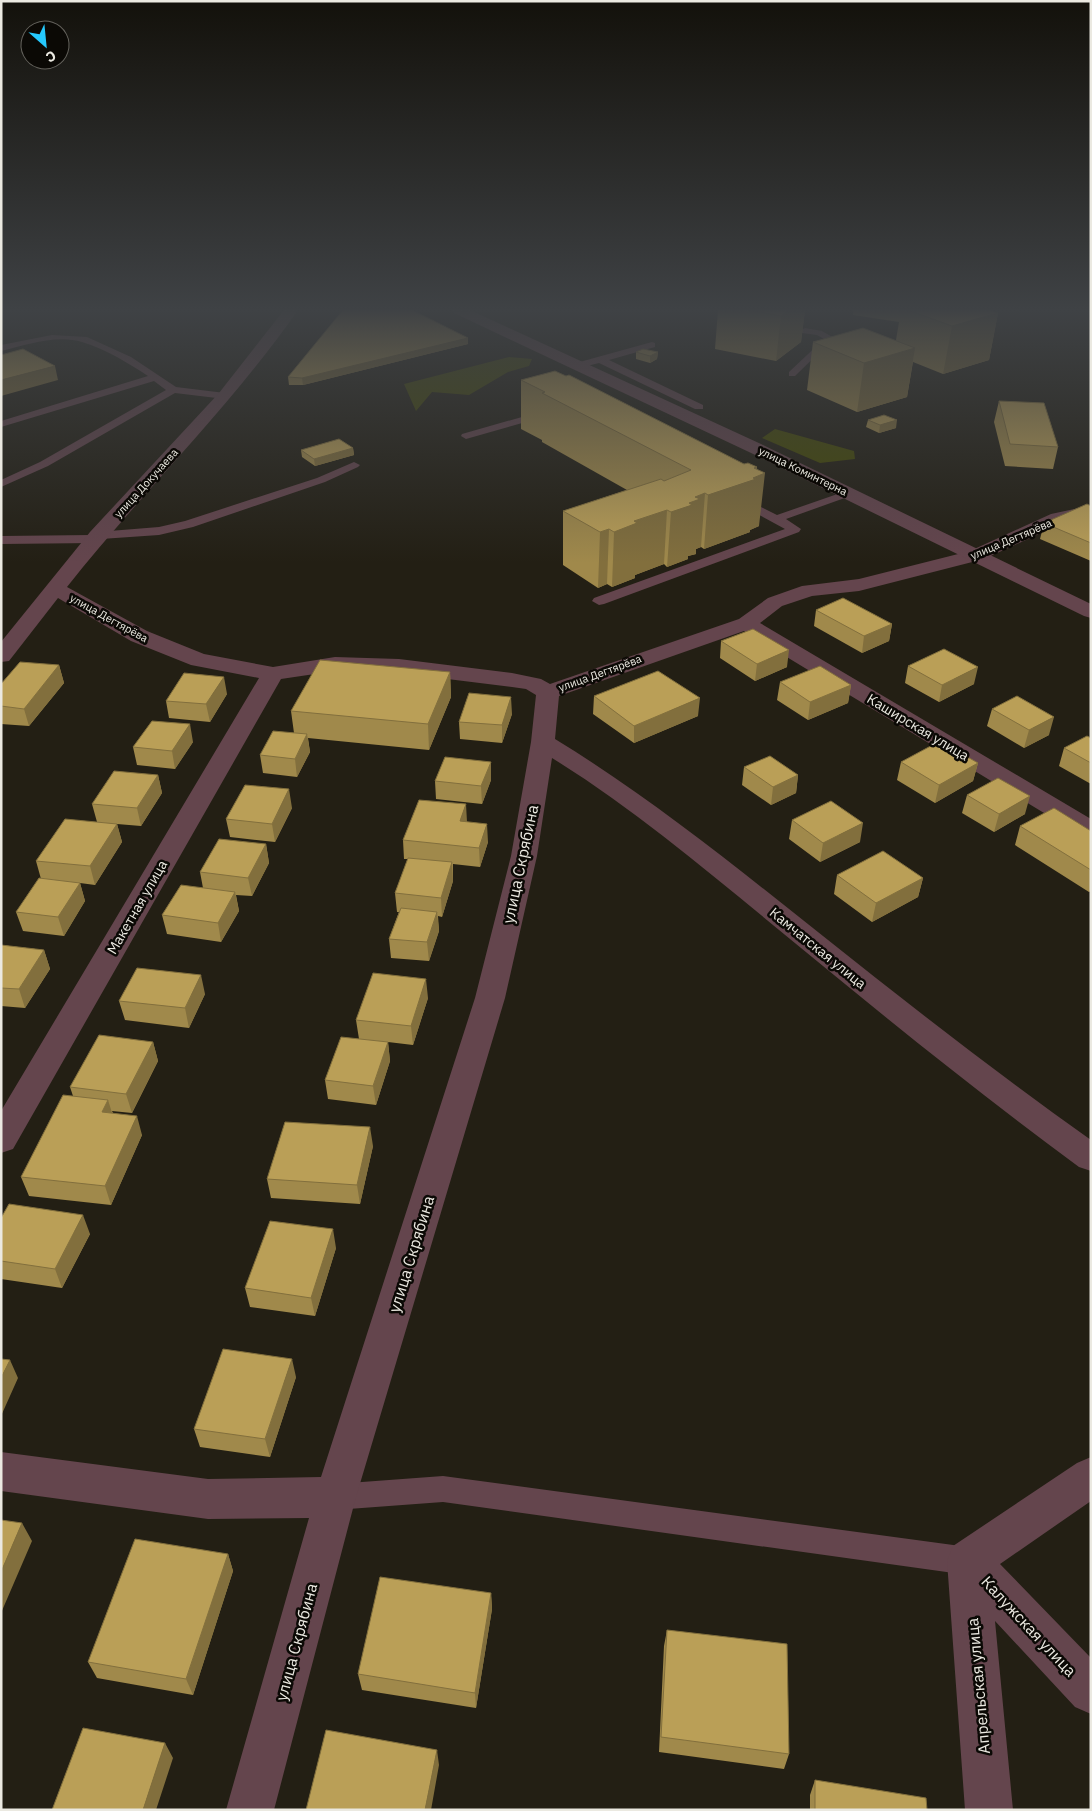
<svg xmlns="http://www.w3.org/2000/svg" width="1092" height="1811" font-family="'IBM Plex Sans',sans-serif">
<rect width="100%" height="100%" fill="#231f14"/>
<path fill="#454906" d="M509 357 532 359 529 366 508 372 469 395 432 392 416 411 404 384Z
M775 429 854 451 855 459 820 463 762 438Z"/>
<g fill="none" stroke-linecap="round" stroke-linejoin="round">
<path fill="#64454d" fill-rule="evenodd" d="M805 328 822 331 834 338 795 376H789V372L824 339 817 335 802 333 800 331Z
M52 335 87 337 131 357 176 387 225 393 230 396 225 399 175 393 48 466 1 487V480L40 462 166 390 154 381 1 427V421L148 376C128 363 106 349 82 342 57 334 26 345 1 351V345Z
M652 342 655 343V347L609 360 703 405V409H695L599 363 579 368 574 365 576 363Z
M543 411 548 414 547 416 466 439 461 436 462 434Z
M354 462 360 465 358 467 325 482 193 527 159 535 101 539 95 543 1 544V536L91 535 97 532 159 527 185 521 317 478Z
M849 490 855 493 853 495 786 519 801 529 799 532 604 604 599 605 592 601 594 598 785 529 737 503 735 501 737 499H745L777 515Z
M443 1476 968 1547 978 1551 982 1561 978 1571 968 1575 443 1502 335 1510 326 1506 322 1497 326 1488 335 1484Z"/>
<path fill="#64454d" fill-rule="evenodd" d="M284 310H298C229 409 142 492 67 587L147 631 204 654 273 667 335 657 399 659 512 673 541 679 550 684 739 619 768 598 802 586 859 579 970 551 1051 514 1079 508 1086 510 1088 514 1086 518 1063 523 984 559 859 591 812 596 782 606 760 623 1091 819V838L1082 836 744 631 559 696 555 739C650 797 736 867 823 936 911 1006 999 1075 1091 1140V1171L1079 1167C984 1097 892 1023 801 948 720 882 641 813 552 758L537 856 505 998 356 1497 274 1810H226L309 1518 208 1519 1 1491V1452L208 1479 321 1477 475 998 511 856 531 742 536 695 526 689 512 687 399 673 335 671 281 679 13 1149 1 1153V1111L259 678 191 665 131 641 58 598 9 661 1 662V642L90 532 219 393Z
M1091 1457V1501L1000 1564 1091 1658V1714L1075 1707 995 1621 1013 1810H965L947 1561 953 1546 1077 1463Z"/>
<path fill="#64454d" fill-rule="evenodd" d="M452 310H470L761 444 1091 604V618L1084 616 749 452 454 313Z"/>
</g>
<path fill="#a0894b" d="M718 310H805L801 342 776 361 715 349Z
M853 310H989L998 313 989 360 943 374 913 362 907 397 857 412 807 390 813 342 896 340 899 322 853 315Z
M468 338V344L303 385H289L288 377Z
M636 352H658L657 359 650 363 636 359Z
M521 380 744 464 757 467 759 526 750 530V532L704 549 701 547 696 549V554L688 556V559L667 567 664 564 635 575V578L612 587 607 584 598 588 563 565V511L627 490 542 442V440L521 429Z
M999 401 1058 447 1053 469 1005 466 994 422Z
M868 420 896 428 879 433 866 427Z
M353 448 354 455 315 466 302 457 301 450Z
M1091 506V561L1040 539 1044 523Z
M816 610 892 624 889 641 862 653 814 626Z
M721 641 787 667 755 681 720 658Z
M59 665 64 683 29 726 1 724V684Z
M908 666 974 684 939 702 905 683Z
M450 672 451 697 429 750 308 738 310 752 297 777 263 773 260 755 294 733 291 711Z
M780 682 851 685 848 703 808 720 777 700Z
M227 694 210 722 169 718 166 701Z
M594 696 698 716 634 743 593 714Z
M992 709 1049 735 1024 748 987 726Z
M512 714 502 743 460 739 459 722Z
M1091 738V784L1059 766 1064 748Z
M193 742 175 769 137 765 133 747Z
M491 762V780L482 804 436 799 435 781Z
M901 762 978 763 973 781 935 803 897 780Z
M744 767 798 775 796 793 771 805 742 785Z
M158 775 162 793 141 826 117 824 122 842 95 885 80 883 85 901 64 936 23 931 16 912 41 879 36 861 97 822 92 804Z
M967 795 1025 814 994 832 962 813Z
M292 808 275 842 230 837 226 819Z
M792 820 860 842 820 862 789 839Z
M467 822 488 842 480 867 453 864V881L442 917 438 916 439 931 429 961 391 958 389 939 399 912H397L395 893 408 859H404L403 840Z
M1020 826 1091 831V891L1089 892 1015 845Z
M266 844 269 863 252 896 236 895 239 911 221 942 167 934 162 915 203 888 200 872Z
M837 875 923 878 918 897 872 922 834 894Z
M1 945 44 950 50 969 25 1008 1 1006Z
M205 994 189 1028 125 1020 119 1001Z
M428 998 413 1045 388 1042 390 1061 376 1105 328 1099 325 1080 359 1039 356 1020Z
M153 1042 158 1061 132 1113 112 1111 113 1113 142 1135 111 1205 29 1196 21 1177 73 1096 70 1087Z
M373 1146 360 1204 271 1198 267 1179Z
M1 1218 90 1234 62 1288 1 1279Z
M336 1248 315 1316 250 1307 245 1288Z
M296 1377 270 1457 200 1447 194 1429Z
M228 1554 233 1571 193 1695 97 1678 88 1662Z
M491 1593 492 1609 476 1708 362 1690 358 1674Z
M667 1630 789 1754 784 1769 659 1752 664 1646Z
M815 1780 927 1810H810V1795Z"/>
<path fill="#826f3d" d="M789 310H805L801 342 776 361 781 316Z
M998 313 989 360 943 374 952 326Z
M468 338V344L303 385 302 378Z
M915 348 907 397 857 412 864 363Z
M658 352 657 359 650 363V356Z
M55 366 58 380 1 396V380Z
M897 420 896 428 879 433 880 425Z
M353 448 354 455 315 466 314 459Z
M757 467 756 476 765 473 759 526 750 530V532L704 549 708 495Z
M705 493 701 547 696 549V554L688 556V559L667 567 671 512 689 503 695 497Z
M667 510 664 564 635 575V578L612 587 614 532 634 521Z
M609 529 607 584 598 588 600 532Z
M892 624 889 641 862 653 864 636Z
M789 650 787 667 755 681 757 664Z
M59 665 64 683 29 726 24 709Z
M978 667 974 684 939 702 942 685Z
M450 672 451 697 429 750 428 724Z
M224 677 227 694 210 722 206 704Z
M851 685 848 703 808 720 810 702Z
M511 697 512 714 502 743V725Z
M700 698 698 716 634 743V726Z
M1054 717 1049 735 1024 748 1029 730Z
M190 724 193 742 175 769 172 751Z
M307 734 310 752 297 777 295 759Z
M491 762V780L482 804 481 786Z
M978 763 973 781 935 803 939 785Z
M158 775 162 793 141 826 137 808Z
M798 775 796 793 771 805 773 787Z
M289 789 292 808 275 842 272 824Z
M1030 796 1025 814 994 832 999 814Z
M466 804 467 822 460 821Z
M863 823 860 842 820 862 823 843Z
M117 824 122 842 95 885 90 866Z
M487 824 488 842 480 867 479 848Z
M266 844 269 863 252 896 248 878Z
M452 862 453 881 442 917 441 898Z
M923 878 918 897 872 922 876 903Z
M80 883 85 901 64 936 58 917Z
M235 892 239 911 221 942 218 923Z
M437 912 439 931 429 961 427 942Z
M44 950 50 969 25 1008 19 989Z
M201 975 205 994 189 1028 185 1008Z
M426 979 428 998 413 1045 411 1026Z
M153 1042 158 1061 132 1113 126 1094Z
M388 1042 390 1061 376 1105 373 1086Z
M108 1100 114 1119 102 1112Z
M137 1116 142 1135 111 1205 105 1186Z
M370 1127 373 1146 360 1204 357 1185Z
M83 1215 90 1234 62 1288 55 1269Z
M333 1229 336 1248 315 1316 311 1298Z
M292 1359 296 1377 270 1457 265 1439Z
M10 1360 18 1378 1 1416V1378Z
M22 1523 32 1541 1 1613V1572Z
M228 1554 233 1571 193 1695 186 1679Z
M491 1593 492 1609 476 1708 475 1693Z
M165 1743 173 1758 156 1810H143Z
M437 1750 439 1765 431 1810H425Z"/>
<path fill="#ba9f57" stroke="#826f3d" d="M343 310H412L468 338 302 378 288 377Z
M748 310H789L781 316Z
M908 310H989L998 313 952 326Z
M863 328 915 348 864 363 813 342Z
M23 349 55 366 1 380V355Z
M643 349 658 352 650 356 636 352Z
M555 371 566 376 569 375 744 464 748 463 757 467 754 468 765 473 753 478 756 479 708 495 705 493 695 497 700 499 689 503 692 505 671 512 667 510 634 521 637 523 614 532 609 529 600 532 563 511 661 479 664 481 691 470 542 393 545 392 521 380Z
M999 401 1044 403 1058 447 1010 444Z
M884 415 897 420 880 425 868 420Z
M339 439 353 448 314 459 301 450Z
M1087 504 1091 506V543L1044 523Z
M843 598 892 624 864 636 816 610Z
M753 629 789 650 757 664 721 641Z
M944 649 978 667 942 685 908 666Z
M320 660 450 672 428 724 291 711Z
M20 662 59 665 24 709 1 706V684Z
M820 666 851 685 810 702 780 682Z
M658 671 700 698 634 726 594 696Z
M184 673 224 677 206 704 166 701Z
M469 693 511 697 502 725 459 722Z
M1017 696 1054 717 1029 730 992 709Z
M152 721 190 724 172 751 133 747Z
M273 731 307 734 295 759 260 755Z
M1087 736 1091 738V763L1064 748Z
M940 741 978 763 939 785 901 762Z
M770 756 798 775 773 787 744 767Z
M445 757 491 762 481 786 435 781Z
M114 771 158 775 137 808 92 804Z
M998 778 1030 796 999 814 967 795Z
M245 785 289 789 272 824 226 819Z
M419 800 466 804 460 821 487 824 479 848 403 840Z
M831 801 863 823 823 843 792 820Z
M1054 808 1091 831V870L1020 826Z
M65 819 117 824 90 866 36 861Z
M219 839 266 844 248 878 200 872Z
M883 851 923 878 876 903 837 875Z
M408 858 452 862 441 898 395 893Z
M39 878 80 883 58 917 16 912Z
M181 885 235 892 218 923 162 915Z
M401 908 437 912 427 942 389 939Z
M1 945 44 950 19 989 1 988Z
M137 968 201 975 185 1008 119 1001Z
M373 973 426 979 411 1026 356 1020Z
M99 1035 153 1042 126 1094 70 1087Z
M341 1037 388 1042 373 1086 325 1080Z
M63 1095 108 1100 102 1112 137 1116 105 1186 21 1177Z
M285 1122 370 1127 357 1185 267 1179Z
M9 1204 83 1215 55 1269 1 1261V1218Z
M270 1221 333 1229 311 1298 245 1288Z
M223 1349 292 1359 265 1439 194 1429Z
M1 1359 10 1360 1 1378Z
M1 1520 22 1523 1 1572Z
M135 1539 228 1554 186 1679 88 1662Z
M380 1577 491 1593 475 1693 358 1674Z
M667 1630 787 1644 789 1754 661 1737Z
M83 1728 165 1743 143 1810H52Z
M326 1730 437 1750 425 1810H306Z
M815 1780 926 1798 927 1810H815Z"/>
<linearGradient id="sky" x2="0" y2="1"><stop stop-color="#13110b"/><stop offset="0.55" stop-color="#3f4245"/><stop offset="1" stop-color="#3f4245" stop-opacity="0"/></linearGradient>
<rect width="1092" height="563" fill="url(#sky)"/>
<g text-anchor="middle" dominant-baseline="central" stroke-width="5" stroke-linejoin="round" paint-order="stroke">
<g font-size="11" fill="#ebe9e1" stroke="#0b0905">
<text transform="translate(803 471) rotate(26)">улица Коминтерна</text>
<text transform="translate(146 483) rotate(-48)">улица Докучаева</text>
<text transform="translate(1011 539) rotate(-23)">улица Дегтярёва</text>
<text transform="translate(109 618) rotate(29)">улица Дегтярёва</text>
<text transform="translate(600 673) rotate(-20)">улица Дегтярёва</text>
</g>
<g font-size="14" fill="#ebe9e1" stroke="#0b0905">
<text transform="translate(918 727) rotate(31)">Каширская улица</text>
<text transform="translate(137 907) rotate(-60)">Макетная улица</text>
<text transform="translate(818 948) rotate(39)">Камчатская улица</text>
</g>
<g font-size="16" fill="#ebe9e1" stroke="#0b0905">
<text transform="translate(520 864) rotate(-78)">улица Скрябина</text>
<text transform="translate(411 1254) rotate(-73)">улица Скрябина</text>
<text transform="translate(1029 1626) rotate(47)">Калужская улица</text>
<text transform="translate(296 1642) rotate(-75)">улица Скрябина</text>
<text transform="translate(978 1686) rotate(-95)">Апрельская улица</text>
</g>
</g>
<rect width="1092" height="1811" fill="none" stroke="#ebe9e1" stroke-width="5"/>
<g transform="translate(45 45) rotate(153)"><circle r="24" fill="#0b0905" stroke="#65635d"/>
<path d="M0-4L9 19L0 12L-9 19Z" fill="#25c9fe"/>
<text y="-8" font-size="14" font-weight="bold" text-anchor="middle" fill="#ebe9e1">С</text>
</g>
</svg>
